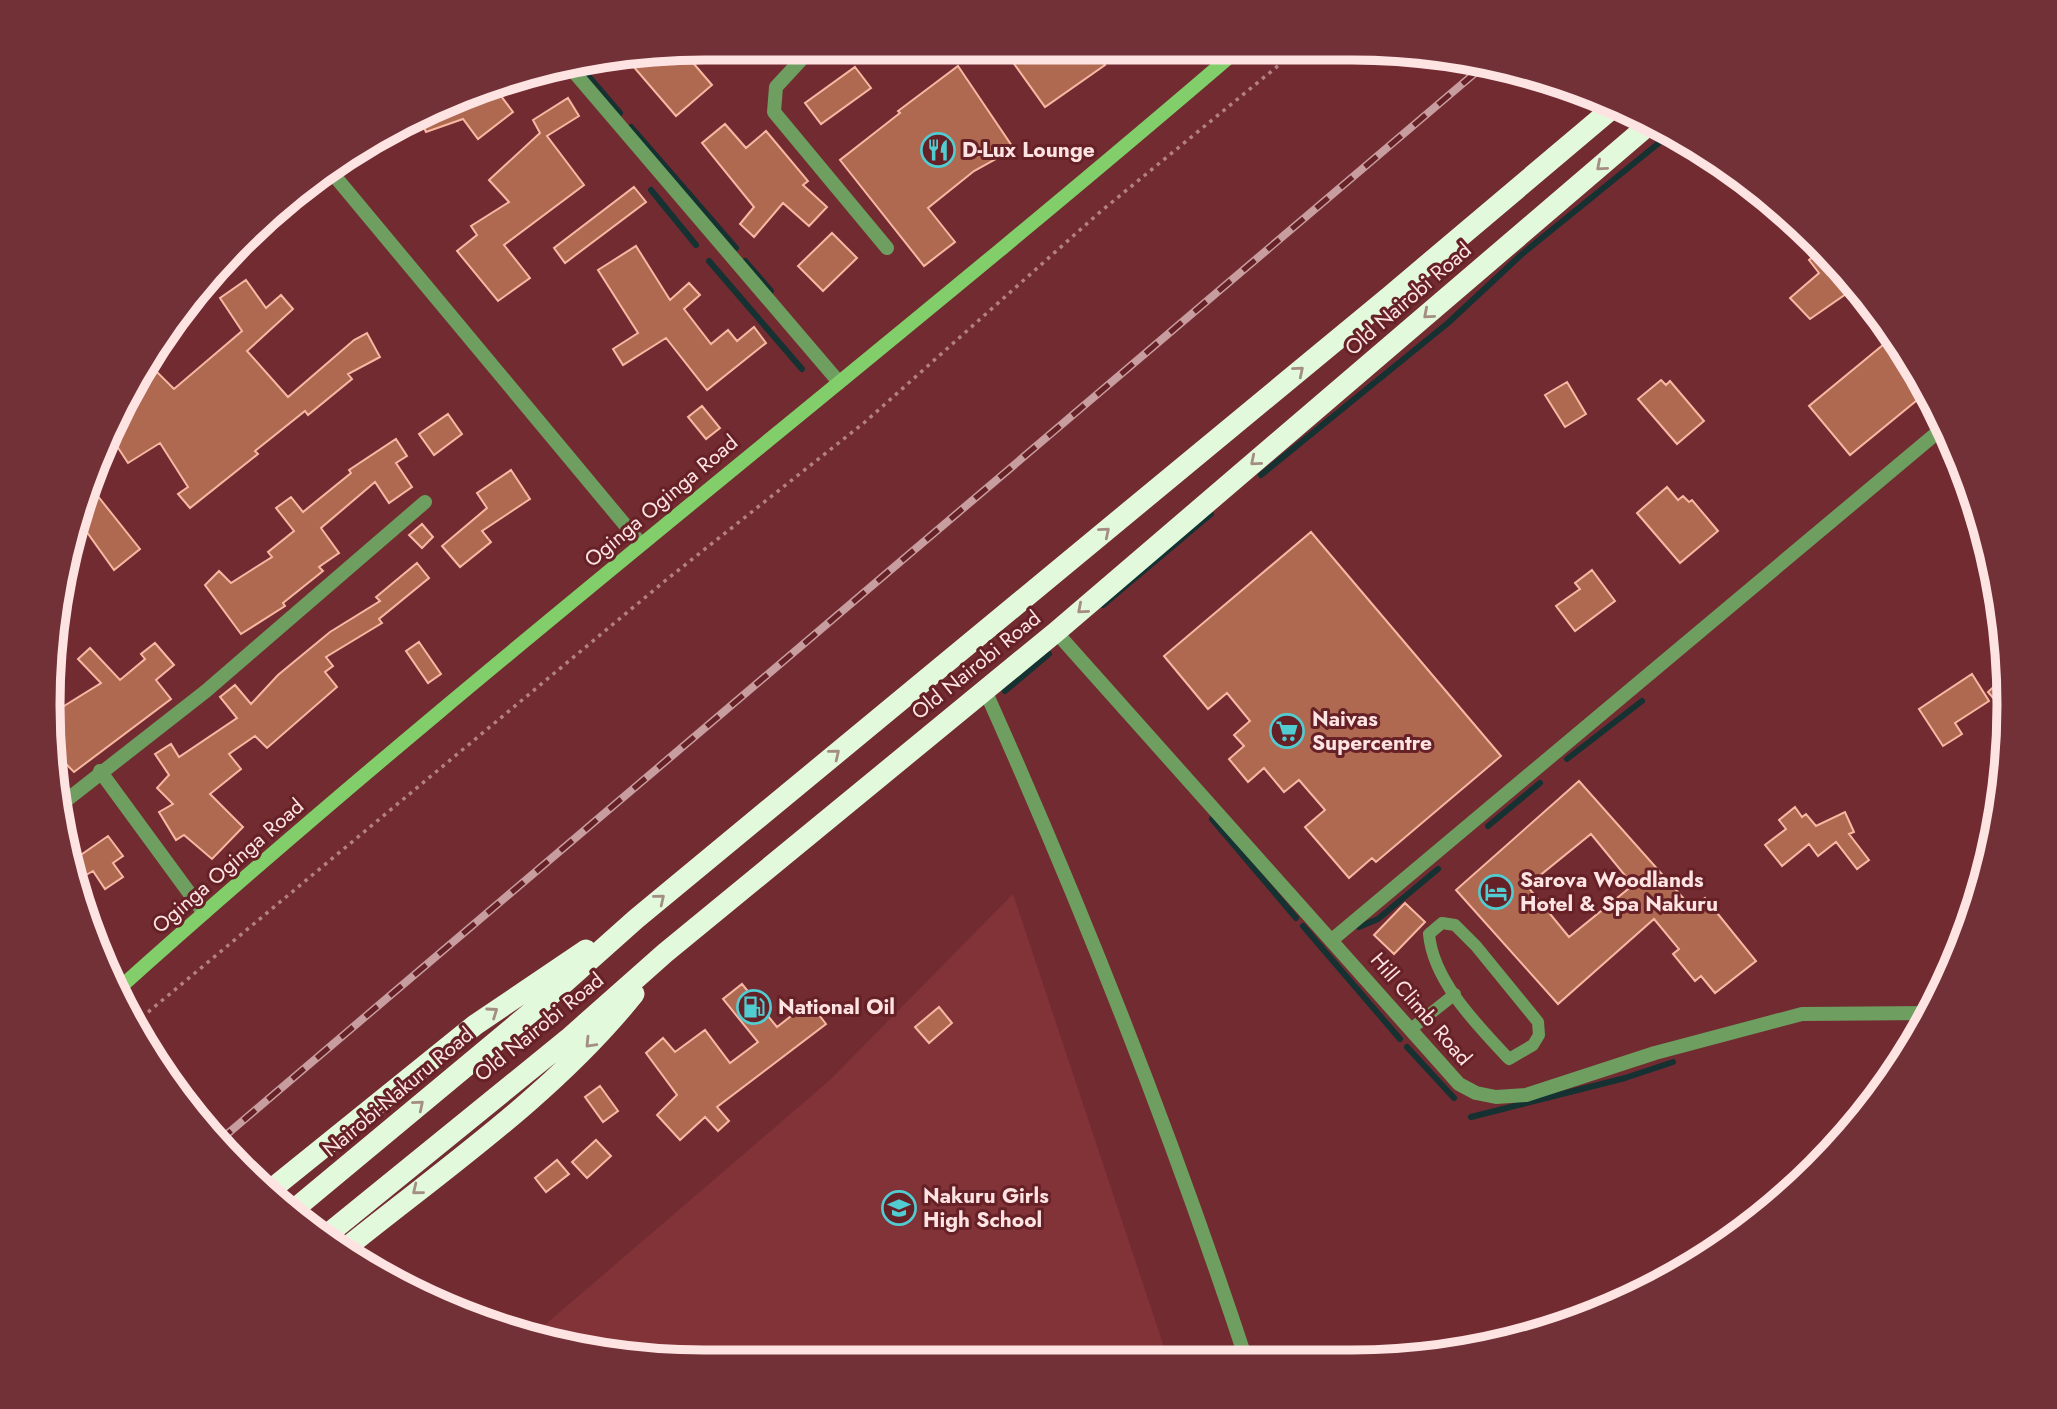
<svg xmlns="http://www.w3.org/2000/svg" width="2057" height="1409" font-family="Jost,sans-serif">
<rect width="100%" height="100%" fill="#722c31"/>
<path fill="#823338" d="M1013 894 1169 1362H705L576 1349 532 1336 830 1080Z"/>
<g fill="none" stroke-linecap="round" stroke-linejoin="round">
<path stroke="#153132" stroke-width="6" d="M578 64 620 113
M631 127 736 248
M651 190 696 245
M709 261 802 369
M745 261 771 291
M1261 475 1448 323 1522 254 1670 134
M1103 605 1211 514
M1005 691 1049 654
M1567 759 1642 701
M1212 819 1296 918
M1488 826 1540 783
M1303 926 1400 1039
M1359 927 1378 919 1438 869
M1407 1047 1454 1098
M1471 1117 1625 1078 1673 1062"/>
</g>
<path fill="#b06951" stroke="#f7b8a3" stroke-width="2" fill-rule="evenodd" d="M1031 47H1037L1045 58 1060 47H1092L1105 65 1045 107 1012 61Z
M682 50 712 85 676 116 626 58Z
M958 66 1014 149 974 171 928 208 955 242 924 266 840 160 900 113 898 111Z
M855 67 871 88 821 124 805 103Z
M495 88 513 112 478 139 463 119 426 132 421 121Z
M568 98 579 116 547 136 584 185 504 245 530 278 498 301 457 251 477 235 471 226 509 202 489 180 540 133 533 120Z
M725 124 746 148 766 131 808 181 803 185 827 207 809 226 783 203 754 237 740 224 754 207 702 143Z
M634 187 646 202 565 263 554 248Z
M832 233 857 258 823 291 798 266Z
M636 246 670 300 689 283 700 295 684 309 711 344 728 330 737 341 754 327 766 343 707 390 666 338 623 365 613 349 638 333 598 270Z
M1824 248 1856 287 1810 319 1790 298 1819 273 1809 260Z
M246 280 266 308 281 295 293 309 247 351 288 397 354 340 367 333 380 357 348 374 352 379 308 415 305 411 255 451 258 454 190 508 178 494 188 487 160 443 128 463 109 434 151 366 174 389 242 331 220 298Z
M1895 335 1927 392 1850 455 1809 406Z
M1661 380 1666 385 1670 381 1704 421 1677 444 1638 399Z
M1567 382 1586 414 1565 427 1545 395Z
M702 406 720 428 706 439 688 417Z
M448 414 462 434 434 455 419 434Z
M396 439 407 456 396 463 412 487 389 503 375 482 321 528 339 553 319 567 323 571 283 603 285 606 241 634 205 585 219 571 231 583 272 557 268 552 294 531 276 508 291 497 303 512 351 473 349 470Z
M511 470 530 499 482 531 491 542 460 567 442 546 487 508 477 493Z
M89 485 140 549 114 570 79 521Z
M1667 487 1678 500 1683 496 1689 502 1692 500 1718 531 1680 563 1637 513Z
M422 524 433 537 422 548 409 535Z
M1311 532 1501 756 1376 862 1372 858 1349 878 1305 827 1325 810 1299 780 1284 792 1264 768 1248 782 1229 759 1244 746 1234 735 1250 721 1227 693 1208 709 1164 656Z
M417 563 429 578 379 619 382 623 326 657 333 666 325 672 337 687 267 748 255 736 229 754 241 769 210 794 243 827 212 859 184 835 176 840 159 812 173 804 157 788 169 775 155 754 171 744 179 757 237 718 220 697 235 685 251 704 278 675 330 632 380 601 376 597Z
M1592 570 1615 601 1575 631 1556 606 1580 589 1575 583Z
M419 642 441 674 428 683 406 651Z
M155 643 174 665 156 680 171 699 74 772 62 760H57L56 711 101 683 78 659 90 648 120 680 145 659 141 654Z
M1972 674 1989 701 1955 723 1962 734 1943 746 1919 709Z
M2000 681 2008 691 2009 716 1988 692Z
M1579 781 1692 908 1705 898 1756 961 1715 993 1701 976 1695 981 1673 954 1679 949 1654 919 1558 1004 1456 890ZM1591 834 1633 885 1569 937 1527 886Z
M1795 807 1802 817 1806 814 1816 826 1845 812 1854 832 1849 834 1869 860 1857 869 1836 842 1818 856 1809 844 1782 866 1765 845 1786 829 1779 820Z
M108 836 123 856 113 863 123 877 105 889 93 871 86 875 75 859Z
M1405 903 1425 922 1394 954 1374 935Z
M742 984 777 1027 809 1002 826 1024 717 1107 729 1121 718 1131 705 1117 680 1140 657 1115 677 1095 646 1053 663 1038 675 1052 705 1030 730 1063 758 1042 723 999Z
M939 1007 952 1023 929 1043 915 1027Z
M600 1086 618 1111 603 1122 585 1097Z
M596 1140 611 1156 587 1178 572 1162Z
M557 1160 569 1174 546 1192 535 1178Z"/>
<g fill="none" stroke-linecap="round" stroke-linejoin="round">
<path stroke="#b38184" stroke-width="3.5" stroke-dasharray="3.5 5" stroke-linecap="butt" d="M135 1023 666 580 865 422 1100 212 1301 47"/>
<path stroke="#6e9e60" stroke-width="12" d="M1442 923 1455 925 1476 946 1538 1022 1539 1035 1533 1045 1509 1059C1478 1026 1433 981 1429 934Z
M1411 1029 1455 994"/>
<path stroke="#6e9e60" stroke-width="14" d="M813 47 776 87 774 112 887 248
M568 65 838 381
M328 168 641 544
M1056 632 1459 1084 1476 1093 1496 1097 1526 1095 1655 1053 1802 1014 1929 1013
M984 688C1083 909 1171 1132 1247 1362
M100 771 204 913
M59 806 206 691 425 502
M1333 939 1945 426"/>
<path stroke="#81ce6a" stroke-width="14" d="M114 993C479 665 869 367 1241 47"/>
<path stroke="#e2f9dc" stroke-width="21" d="M268 1192 475 1025 586 950
M291 1212 535 1009 636 919 1390 296 1615 106
M323 1238 568 1039 665 953 1056 632 1652 122
M341 1252C441 1171 553 1095 634 994"/>
<g stroke="#c89d9f" stroke-width="8">
<path id="rail" d="M219 1141 1488 62"/>
</g>
<use href="#rail" stroke="#662127" stroke-width="5" stroke-dasharray="16" stroke-linecap="butt"/>
</g>
<defs><path id="oneway-chevron" d="M-2-3.5L2.5 0L-2 3.5" fill="none" stroke-width="1.6" stroke-linecap="round" stroke-linejoin="round" transform="scale(1.75)"/></defs>
<g stroke="#a48d82">
<use href="#oneway-chevron" transform="translate(1601 166) rotate(139)"/>
<use href="#oneway-chevron" transform="translate(1428 314) rotate(139)"/>
<use href="#oneway-chevron" transform="translate(1299 371) rotate(-40)"/>
<use href="#oneway-chevron" transform="translate(1255 461) rotate(140)"/>
<use href="#oneway-chevron" transform="translate(1105 532) rotate(-40)"/>
<use href="#oneway-chevron" transform="translate(1082 609) rotate(139)"/>
<use href="#oneway-chevron" transform="translate(835 754) rotate(-39)"/>
<use href="#oneway-chevron" transform="translate(660 899) rotate(-39)"/>
<use href="#oneway-chevron" transform="translate(493 1012) rotate(-35)"/>
<use href="#oneway-chevron" transform="translate(590 1043) rotate(134)"/>
<use href="#oneway-chevron" transform="translate(419 1105) rotate(-40)"/>
<use href="#oneway-chevron" transform="translate(417 1190) rotate(141)"/>
</g>
<defs>
<g id="restaurant-ring" transform="scale(1.75)"><circle r="9.5" fill="#662127" stroke="#51ccd1" stroke-width="1.5"/><path d="M-5-6h1v4h1v-4h1v4h1v-4h1v5L-1.5 .5V6h-2V.5L-5-1ZM5-6V6H3V1.5H1.5Q1.5-4 5-6Z" fill="#51ccd1"/></g>
<g id="supermarket-ring" transform="scale(1.75)"><circle r="9.5" fill="#662127" stroke="#51ccd1" stroke-width="1.5"/><path d="M-6-5.5h2.5l.6 2H6L4.5 2H-2.5L-4.4-4H-6ZM-1.5 3.2a1.3 1.3 0 1 0 .1 0ZM3 3.2a1.3 1.3 0 1 0 .1 0Z" fill="#51ccd1"/></g>
<g id="hotel-ring" transform="scale(1.75)"><circle r="9.5" fill="#662127" stroke="#51ccd1" stroke-width="1.5"/><path d="M-6-4.5h1.5V1H6V5H4.5V3h-9V5H-6ZM-4 0a1.8 1.8 0 1 1 3.6 0ZM.5 0V-2.5h3Q6-2.5 6 0Z" fill="#51ccd1"/></g>
<g id="fuel-ring" transform="scale(1.75)"><circle r="9.5" fill="#662127" stroke="#51ccd1" stroke-width="1.5"/><path d="M-5.5-6h7V0h2V4h1.3V-2.5L3-4.5l.8-.8L6-3V5H2.5V1h-1V6h-7ZM-4.2-4.7v3.2H.2V-4.7Z" fill="#51ccd1"/></g>
<g id="school-ring" transform="scale(1.75)"><circle r="9.5" fill="#662127" stroke="#51ccd1" stroke-width="1.5"/><path d="M0-5L7-2L0 1L-7-2ZM-4 1L0 2.5L4 1V4Q0 6-4 4Z" fill="#51ccd1"/></g>
</defs>
<g fill-rule="evenodd">
<use href="#restaurant-ring" x="938" y="150"/>
<use href="#supermarket-ring" x="1287" y="731"/>
<use href="#hotel-ring" x="1496" y="892"/>
<use href="#fuel-ring" x="754" y="1007"/>
<use href="#school-ring" x="899" y="1208"/>
</g>
<g text-anchor="middle" dominant-baseline="central" stroke-width="6" stroke-linejoin="round" paint-order="stroke">
<g font-size="21" font-weight="bold" fill="#fee3e3" stroke="#662127" text-anchor="start">
<text x="962" y="150">D-Lux Lounge</text>
<text x="1312" y="719">Naivas<tspan x="1312" dy="24">Supercentre</tspan></text>
<text x="1520" y="880">Sarova Woodlands<tspan x="1520" dy="24">Hotel &amp; Spa Nakuru</tspan></text>
<text x="778" y="1007">National Oil</text>
<text x="923" y="1196">Nakuru Girls<tspan x="923" dy="24">High School</tspan></text>
</g>
<g font-size="21" fill="#fee3e3" stroke="#662127">
<text transform="translate(1408 299) rotate(-41)">Old Nairobi Road</text>
<text transform="translate(661 501) rotate(-40)">Oginga Oginga Road</text>
<text transform="translate(976 665) rotate(-39)">Old Nairobi Road</text>
<text transform="translate(228 866) rotate(-41)">Oginga Oginga Road</text>
<text transform="translate(1421 1009) rotate(49)">Hill Climb Road</text>
<text transform="translate(539 1027) rotate(-39)">Old Nairobi Road</text>
<text transform="translate(398 1092) rotate(-40)">Nairobi-Nakuru Road</text>
</g>
</g>
<path d="M0 0H2057V1409H0ZM705 60H1352A645 645 0 0 1 1997 705V705A645 645 0 0 1 1352 1350H705A645 645 0 0 1 60 705V705A645 645 0 0 1 705 60Z" fill="#723136" fill-rule="evenodd"/>
<path fill="none" stroke="#fee3e3" stroke-width="9" d="M705 60H1352A645 645 0 0 1 1997 705V705A645 645 0 0 1 1352 1350H705A645 645 0 0 1 60 705V705A645 645 0 0 1 705 60Z"/>
</svg>
